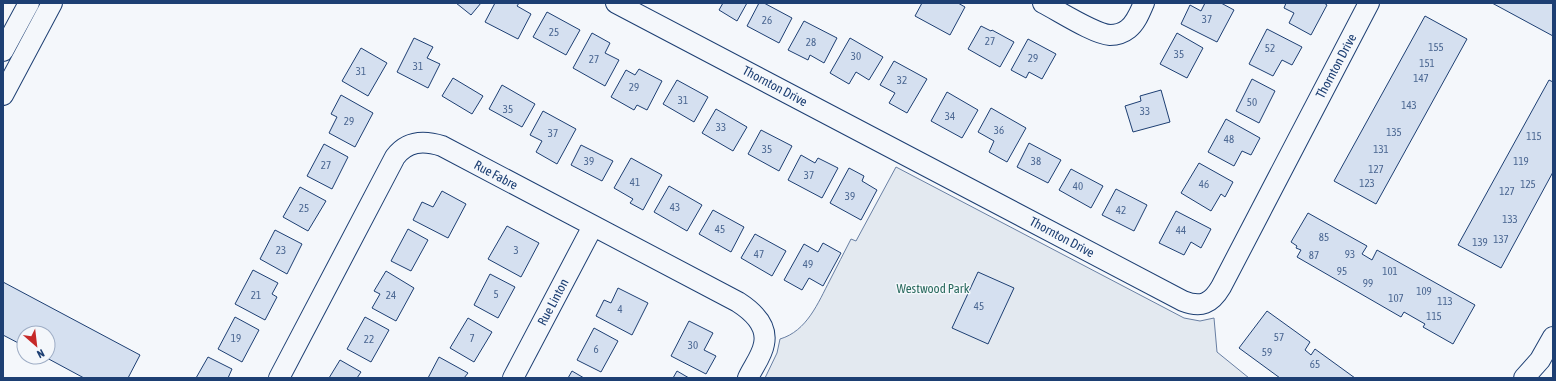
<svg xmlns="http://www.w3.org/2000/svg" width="1556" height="381" font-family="'Asap Condensed',sans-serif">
<rect width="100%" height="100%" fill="#f4f7fb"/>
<path fill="#e3e9f0" stroke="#687fa3" d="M896 167 1184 318 1200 321 1214 318 1217 352 1249 378H765L777 353 780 339C807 331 818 303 830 280 837 266 844 253 851 239L856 241Z"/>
<path fill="#d5e0f0" stroke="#1d3f73" d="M456 3H481L471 15Z
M495 3H519L517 6 531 14 518 39 485 22Z
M723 3H747L737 21 719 10Z
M759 3H764L792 18 779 43 747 26Z
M922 3H958L965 7 950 35 915 16Z
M1205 3H1221L1234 10 1217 42 1181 24 1190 5 1201 11Z
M1286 3H1324L1327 5 1311 35 1289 23 1294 13 1284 8Z
M1492 3H1553V36Z
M547 12 580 30 566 55 533 37Z
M1425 16 1467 39 1376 204 1334 181Z
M804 21 837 38 824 63 810 55 808 60 788 50Z
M981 26 991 31 992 30 1014 42 1000 67 968 49Z
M1267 29 1302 47 1292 65 1282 60 1273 76 1249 64Z
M592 33 610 43 605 53 619 60 605 86 573 68Z
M1177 33 1203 48 1187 78 1160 64Z
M414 38 433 47 427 58 440 64 428 88 397 72Z
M850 38 883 57 869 80 856 72 849 84 830 73Z
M1028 39 1056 54 1042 79 1029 72 1026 78 1011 70Z
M361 48 387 63 368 96 342 81Z
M894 61 927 79 907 113 889 103 895 93 880 85Z
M639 69 662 81 647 110 637 105 634 110 611 97 626 70 635 75Z
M453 78 483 96 472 114 442 96Z
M1252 79 1275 91 1259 123 1236 111Z
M677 80 708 97 694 122 663 104Z
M1549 80 1553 82V172L1501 268 1458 245Z
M502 85 535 104 522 127 489 109Z
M1161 90 1170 122 1133 132 1125 106 1141 101 1140 96Z
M947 92 978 110 962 138 931 121Z
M341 95 373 113 355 147 329 133 337 117 331 114Z
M991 108 1026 128 1007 162 989 152 994 141 978 132Z
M716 109 747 127 733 151 702 133Z
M543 111 576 129 557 164 536 152 542 141 530 135Z
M1226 119 1260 138 1251 155 1242 151 1234 166 1208 152Z
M761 130 792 146 779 171 748 154Z
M1029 143 1061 160 1048 183 1017 167Z
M324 144 348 157 332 189 307 176Z
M581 145 613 161 602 181 571 165Z
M801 155 815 163 818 158 838 168 822 198 788 180Z
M631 158 662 175 643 210 630 203 633 199 614 188Z
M1199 163 1233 182 1225 197 1221 194 1211 211 1181 193Z
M849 168 864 176 862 181 877 190 861 220 830 203Z
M1071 169 1103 186 1091 208 1059 190Z
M669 186 702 205 687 231 654 212Z
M300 187 326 201 308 231 283 217Z
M1116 189 1147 205 1134 231 1102 215Z
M442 191 466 204 448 238 413 220 422 202 433 207Z
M713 210 744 227 731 252 699 234Z
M1176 211 1211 229 1201 248 1191 242 1184 255 1159 243Z
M1308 213 1367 246 1362 254 1372 260 1377 250 1475 305 1453 344 1423 327 1425 324 1404 312 1401 317 1297 257 1301 250 1296 248 1297 246 1291 242Z
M507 226 539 243 521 277 488 259Z
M408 229 428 240 411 271 391 261Z
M275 230 302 244 287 274 260 259Z
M755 234 786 251 772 276 741 258Z
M823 243 841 253 823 286 809 278 802 290 784 280 804 244 818 252Z
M253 270 278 283 272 294 277 297 265 320 235 304Z
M386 271 414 288 396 321 372 308 380 294 374 291Z
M978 272 1014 288 988 344 952 328Z
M490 274 515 287 498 318 474 305Z
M3 282 140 355 128 378H84L45 357H48V333H24V346L3 335Z
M618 288 648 303 632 335 596 316 604 300 611 303Z
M1267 311 1310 342 1305 350 1311 355 1315 349 1355 378H1280L1239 348Z
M235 317 259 330 242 362 218 349Z
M365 317 389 330 371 362 347 349Z
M468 318 492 332 474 362 450 348Z
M689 321 713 333 704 350 716 356 706 374 671 356Z
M594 328 618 341 601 372 577 360Z
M208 357 232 369 228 378H196Z
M439 357 468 373 464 378H428Z
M340 360 361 372 357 378H329Z
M572 371 584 378H568Z
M677 371 689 378H673Z"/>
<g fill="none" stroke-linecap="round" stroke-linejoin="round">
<g stroke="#1d3f73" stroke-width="22">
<path id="minor" d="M616 3 1183 301C1201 308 1211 304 1221 287L1369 3
M1043 3C1059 11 1094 34 1110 35 1116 35 1123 33 1128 29 1136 23 1140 12 1144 3
M3 51 29 3
M3 95 52 3
M279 378 395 157C407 141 423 140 442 146L738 302C752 311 768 325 764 344 762 356 753 367 748 378
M513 378 593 226
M1524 378 1540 360 1553 337"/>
</g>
<use href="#minor" stroke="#f4f7fb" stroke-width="20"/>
</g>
<g text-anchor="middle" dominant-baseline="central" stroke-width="3" stroke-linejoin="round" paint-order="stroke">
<g font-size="11" fill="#4b6792">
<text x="1207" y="19">37</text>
<text x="767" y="20">26</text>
<text x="554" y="32">25</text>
<text x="990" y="41">27</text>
<text x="811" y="42">28</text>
<text x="1436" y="47">155</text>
<text x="1270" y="48">52</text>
<text x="1179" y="54">35</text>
<text x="856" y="56">30</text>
<text x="1033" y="58">29</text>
<text x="594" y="59">27</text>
<text x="1427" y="63">151</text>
<text x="418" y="66">31</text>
<text x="361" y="71">31</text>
<text x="1421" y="78">147</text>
<text x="902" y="80">32</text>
<text x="634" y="87">29</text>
<text x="683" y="100">31</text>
<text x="1252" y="102">50</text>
<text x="1409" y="105">143</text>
<text x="508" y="109">35</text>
<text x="1145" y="111">33</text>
<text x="950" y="116">34</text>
<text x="349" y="121">29</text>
<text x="721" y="127">33</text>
<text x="999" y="130">36</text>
<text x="1394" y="132">135</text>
<text x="553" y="133">37</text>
<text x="1534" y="136">115</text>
<text x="1229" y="139">48</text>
<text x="767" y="149">35</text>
<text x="1381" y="149">131</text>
<text x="589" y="161">39</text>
<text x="1036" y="161">38</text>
<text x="1521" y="161">119</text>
<text x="326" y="165">27</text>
<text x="1376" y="169">127</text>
<text x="809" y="175">37</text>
<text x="635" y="182">41</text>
<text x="1367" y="183">123</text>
<text x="1204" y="184">46</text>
<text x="1528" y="184">125</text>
<text x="1078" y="186">40</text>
<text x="1507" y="191">127</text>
<text x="850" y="196">39</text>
<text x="675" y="207">43</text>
<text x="304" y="208">25</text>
<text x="1121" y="210">42</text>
<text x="1510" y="219">133</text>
<text x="720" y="229">45</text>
<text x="1181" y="230">44</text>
<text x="1324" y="237">85</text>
<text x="1501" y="239">137</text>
<text x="1480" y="242">139</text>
<text x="281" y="250">23</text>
<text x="516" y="250">3</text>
<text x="759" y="254">47</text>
<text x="1350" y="254">93</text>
<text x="1314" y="255">87</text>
<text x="808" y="264">49</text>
<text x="1342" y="271">95</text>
<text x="1390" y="271">101</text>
<text x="1368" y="283">99</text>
<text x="1424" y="291">109</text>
<text x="496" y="294">5</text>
<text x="256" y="295">21</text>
<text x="391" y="295">24</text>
<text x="1396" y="298">107</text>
<text x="1445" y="301">113</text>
<text x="979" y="306">45</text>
<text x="620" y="309">4</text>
<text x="1434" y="316">115</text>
<text x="1279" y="337">57</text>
<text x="236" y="338">19</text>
<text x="472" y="338">7</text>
<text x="369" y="339">22</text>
<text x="693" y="345">30</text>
<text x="596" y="349">6</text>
<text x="1267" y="352">59</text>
<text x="1315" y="364">65</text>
</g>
<g font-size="13" fill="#1d3f73" stroke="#f4f7fb">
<text transform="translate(1336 66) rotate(-62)">Thornton Drive</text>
<text transform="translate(775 86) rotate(28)">Thornton Drive</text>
<text transform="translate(496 175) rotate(28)">Rue Fabre</text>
<text transform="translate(1062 237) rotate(28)">Thornton Drive</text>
<text transform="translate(553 302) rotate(-62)">Rue Linton</text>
</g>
<g font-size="13" fill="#2c6c60" stroke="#f4f7fb">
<text x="933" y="288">Westwood Park</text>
</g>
</g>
<rect width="1556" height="381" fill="none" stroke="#1d3f73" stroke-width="8"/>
<g transform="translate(36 345) rotate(152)"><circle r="19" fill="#f4f7fb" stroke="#9eadc5"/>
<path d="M0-3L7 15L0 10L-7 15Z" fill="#c62828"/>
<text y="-6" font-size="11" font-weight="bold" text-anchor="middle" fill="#1d3f73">N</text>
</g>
</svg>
